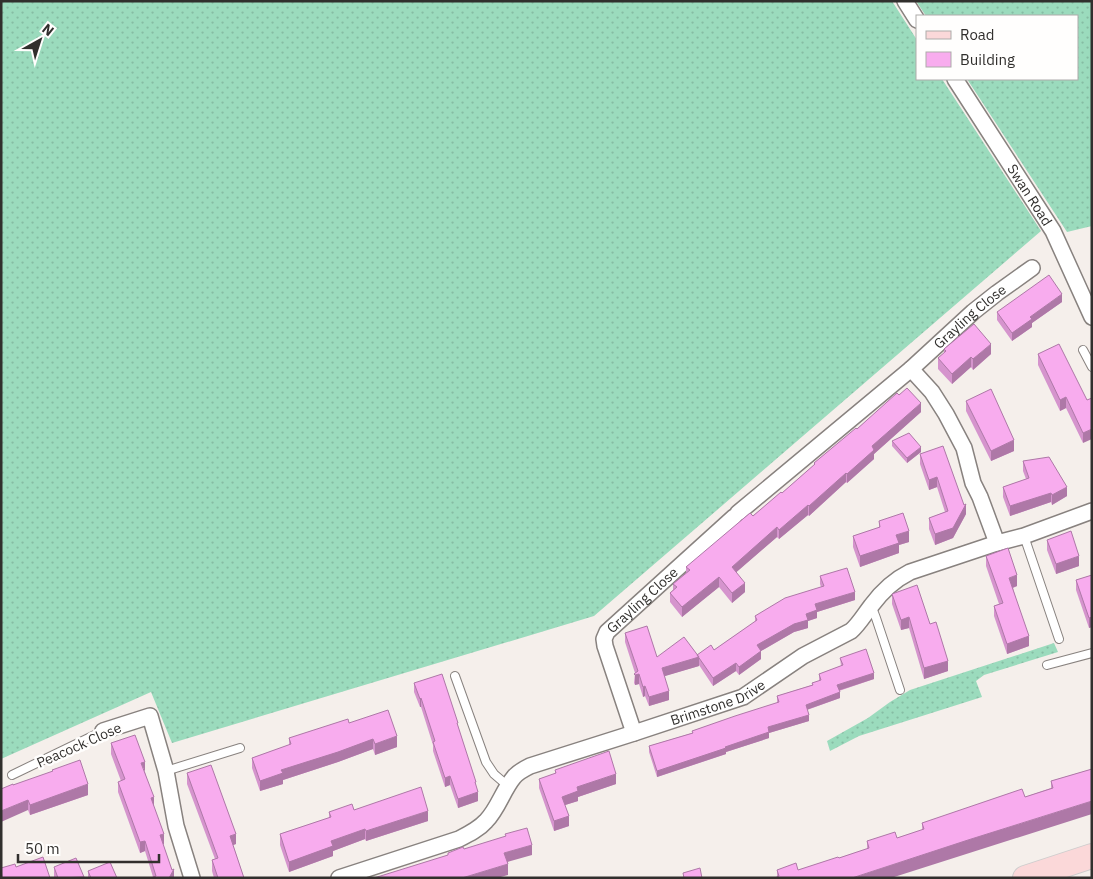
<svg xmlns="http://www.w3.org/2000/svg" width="1093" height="879" font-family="'IBM Plex Sans',sans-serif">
<defs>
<pattern id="grass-dots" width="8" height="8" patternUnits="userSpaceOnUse" patternTransform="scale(1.25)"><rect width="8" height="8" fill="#9bdbbd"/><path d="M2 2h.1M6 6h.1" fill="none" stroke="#86bca3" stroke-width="1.8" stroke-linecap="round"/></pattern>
</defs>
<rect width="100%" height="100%" fill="#f5efeb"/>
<path fill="url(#grass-dots)" d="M1 1H892L917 40V79H942L1041 231 594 616 172 743 151 692 1 759Z
M916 1H1092V226L1067 232 967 79H1077V16H926Z
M1054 643 1058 652 984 675 976 681 982 697 859 736 830 751 827 741 868 718 890 702 910 690Z"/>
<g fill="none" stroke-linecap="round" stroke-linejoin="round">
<g stroke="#88827f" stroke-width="10">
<path id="lane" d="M1083 350 1092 367
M1024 536 1059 639
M871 605 876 618 900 690
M1047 665 1092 653
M455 676 486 762 494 774 508 786
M166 771 240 748
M12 775 103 731"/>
</g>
<g stroke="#88827f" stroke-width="18">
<g id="street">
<path d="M905 1 917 20"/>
<path id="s1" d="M955 79 1053 231 1092 317"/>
<path d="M911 369 932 392 946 414 964 448 973 483 980 497 997 543"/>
<path id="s2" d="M738 513 911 369 973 312 997 293 1032 268"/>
<path d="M103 731 150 716 166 771 176 826 192 878"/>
<path id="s3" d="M634 733 605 646 604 639 607 632 734 517"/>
<path id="s4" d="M339 878 459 839C469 834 479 829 486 821 498 809 503 790 514 777 518 772 524 769 530 766L634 733 743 697 803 656 851 631C859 624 864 615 871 606 882 591 894 580 910 572L997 543 1024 536 1092 511"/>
</g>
</g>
<g stroke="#cecdcd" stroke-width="26">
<path id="primary" d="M1025 878 1092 856"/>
</g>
<use href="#lane" stroke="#fff" stroke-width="8"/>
<use href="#street" stroke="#fff" stroke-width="15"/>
<use href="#primary" stroke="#fbd8d9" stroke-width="24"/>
</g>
<path fill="#d594cd" d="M1062 302 1032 323V327L1012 341 997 320V312Z
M944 349 991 354 973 370 971 367 952 384 938 369V358L944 353Z
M1038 354 1087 400 1083 443 1066 408 1060 411 1038 365Z
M899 395 921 412 874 454V459L847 483 846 482 809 516 808 515 779 539 777 537 736 572 745 592 732 603 719 587 682 617 670 602V593L673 590V584L686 573V567L782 493 814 465V463Z
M966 401 1014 451 991 461 966 411Z
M892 441 921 452 907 463 892 446Z
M920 454 966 514 953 538 935 545 929 529V518L945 512 937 487 929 490 920 464Z
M1023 461 1067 496 1052 505 1051 502 1010 516 1003 497V487L1026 479 1023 471Z
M879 521 909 542 899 545V553L860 567 853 547V536L879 528Z
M1047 540 1079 566 1056 574 1047 550Z
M986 556 1017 586 1013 588 1029 646 1007 654 994 616V606L999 604 986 566Z
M1092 575V627L1089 628 1076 590V580Z
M820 576 855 600 817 612V618L808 621V628L794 632 761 651V659L739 675 736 671 713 686 699 665V666L664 676 669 700 649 706 645 696 643 697 639 684 635 685 634 683 635 673 625 642V633L657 657 697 655 714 650 755 622V616L821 587 820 584Z
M892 594 930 624 948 671 924 679 909 628 901 630 892 604Z
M840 658 874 679 839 691 840 698 807 710 809 721 769 733V738L726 752V754L657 777 649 752V746L692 733V731L777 703V696L812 685V683L819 681V674L841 666Z
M414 683 458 726 476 786 478 801 458 808 450 785 445 787 433 751V745L421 707H420L414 692Z
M349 723 397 747 375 755 373 749 338 762 283 780V784L260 791 252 768V758L289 745V738Z
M111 743 145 772 163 844 174 878 153 877 145 851 140 853 118 792V782L121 781 111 754Z
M1092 769 968 852 777 877V870H798L839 858 867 849V841L897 838 922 830V823L1025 797 1051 788V781Z
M555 770 616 784 578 797V801L565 805 569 826 554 831 539 788V779L555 774Z
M187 773 236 844 233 845 244 878H214L212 871V860L215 859 187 784Z
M13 785 88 795 30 815 28 810Z
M354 810 428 821 366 841 365 839 333 851V856L289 872 280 845V834L329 818V812Z
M54 867 84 878H54Z
M88 871 117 878H88Z"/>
<path fill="#ae78a7" d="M1062 294V302L1032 323V327L1012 341V333L1030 317Z
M991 344V354L973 370V359Z
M971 357V367L952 384V374Z
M1066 397V408L1060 411V400Z
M921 403V412L874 454V459L847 483V474L872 446Z
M1092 429V439L1083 443V433Z
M1014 440V451L991 461V451Z
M921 447V452L907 463V458Z
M846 473V482L809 516V506Z
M937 477V487L929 490V480Z
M1067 487V496L1052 505V495Z
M1051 493V502L1010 516V506Z
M966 504V514L953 538 935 545V534Z
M808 505V515L779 539V530Z
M777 527V537L732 576V567Z
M909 531V542L899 545V553L860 567V556L896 535Z
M1079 556V566L1056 574V564Z
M1017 575V586L1009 589V578Z
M719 577V587L682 617V607Z
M745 583V592L732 603V593Z
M855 592V600L817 612V618L808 621V628L794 632 761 651V659L739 675V667L757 645 806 614 815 604Z
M909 617V628L901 630V620Z
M1092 617V627L1089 628V618Z
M1029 636V646L1007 654V644Z
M699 657V666L662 677V668Z
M948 661V671L924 679V668Z
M736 663V671L713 686V678Z
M874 673V679L837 691V685Z
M639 674V684L635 685V675Z
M645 686V696L643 697V687Z
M669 691V700L649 706V697Z
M840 692V698L806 710V705Z
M421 698V707H420V699Z
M809 715V721L769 733V738L726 752V754L657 777V771L725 747 768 727Z
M397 736V747L375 755V744Z
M373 739V749L338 762 283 780V784L260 791V781L281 770Z
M145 762V772L141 763Z
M616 774V784L578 797V801L562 806V797L577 787Z
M450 776V785L445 787V778Z
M88 784V795L30 815V805Z
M478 792V801L458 808V799Z
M154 797V808L151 798Z
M28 800V810L1 822V811Z
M1092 801V814L891 878H852L968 840Z
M428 811V821L366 841V831Z
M569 816V826L554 831V821Z
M365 829V839L333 851V856L289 872V862L331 841Z
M164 834V844L160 846V835Z
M236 834V844L230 846V836Z
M145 841V851L140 853V842Z
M532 845V855L504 863V853Z
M508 864V875L497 878H462Z
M174 869V878H169Z"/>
<path fill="#f8acee" stroke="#ae78a7" d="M1049 275 1062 294 1030 317 1032 319 1012 333 997 312Z
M974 324 991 344 973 359 971 357 952 374 938 358 946 351 944 349Z
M1059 344 1087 400 1092 398V429L1083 433 1066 397 1060 400 1038 354Z
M907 388 921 403 872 446 874 450 847 474 846 473 809 506 808 505 779 530 777 527 732 567 745 583 732 593 719 577 682 607 670 593 677 587 673 584 690 570 686 567 750 513 753 516 781 492 782 493 815 464 814 463 856 428 857 429 897 393 899 395Z
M991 389 1014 440 991 451 966 401Z
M909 433 921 447 907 458 892 441Z
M943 446 964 505 966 504 953 528 935 534 929 518 948 511 937 477 929 480 920 454Z
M1049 457 1067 487 1052 495 1051 493 1010 506 1003 487 1029 478 1023 461Z
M903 513 909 531 896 535 899 543 860 556 853 536 880 527 879 521Z
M1071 531 1079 556 1056 564 1047 540Z
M1008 548 1017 575 1009 578 1029 636 1007 644 994 606 1003 603 986 556Z
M847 568 855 592 815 604 817 610 806 614 808 620 794 624 757 645 761 651 739 667 736 663 713 678 697 655 711 645 714 650 757 620 755 616 785 598 824 586 820 576Z
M1092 575V617L1089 618 1076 580Z
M917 585 930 624 936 622 948 661 924 668 909 617 901 620 892 594Z
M647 626 657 657 684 637 699 657 662 668 669 691 649 697 645 686 643 687 639 674 635 675 634 674 638 671 625 633Z
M866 649 874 673 837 685 840 692 806 705 809 715 768 727 769 732 725 747 726 748 657 771 649 746 693 733 692 731 735 716 779 702 777 696 813 685 812 683 821 680 819 674 843 665 840 658Z
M442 674 458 723H457L476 782H475L478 792 458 799 450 776 445 778 433 742 435 741 421 698 420 699 414 683Z
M388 710 397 736 375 744 373 739 338 752 281 770 283 773 260 781 252 758 291 744 289 738 348 719 349 723Z
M135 735 145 762 141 763 154 797 151 798 164 834 160 835 172 870 174 869 169 878H151L156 876 145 841 140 842 118 782 125 779 111 743Z
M609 751 616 774 577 787 578 791 562 797 569 816 554 821 539 779 556 773 555 770Z
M80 760 88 784 30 805 28 800 1 811V789L13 784V785L53 771 52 770Z
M211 765 236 834 230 836 244 878H218L212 860 218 858 187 773Z
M1092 769V801L968 840 852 878H775L779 876 777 870 796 863 798 870 838 857 839 858 869 848 867 841 895 832 897 838 924 829 922 823 1022 789 1025 797 1053 788 1051 781Z
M421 787 428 811 366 831 365 829 331 841 333 846 289 862 280 834 331 817 329 812 352 804 354 810Z
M527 828 532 845 504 853 508 864 462 878H374L448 855V853L463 847 464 849 506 836 505 834Z
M43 857 50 878H2L1 868 15 864 16 867Z
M76 858 84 877 58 878 54 867Z
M110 862 117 878H91L88 871Z
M700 868 702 878H684L683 873Z"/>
<g text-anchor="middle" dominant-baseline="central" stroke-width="5" stroke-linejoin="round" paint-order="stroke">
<g font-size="14" fill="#312f2d" stroke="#fffefd">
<text stroke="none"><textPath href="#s1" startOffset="138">Swan Road</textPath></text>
<text stroke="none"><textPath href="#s2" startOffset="304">Grayling Close</textPath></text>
<text stroke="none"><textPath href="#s3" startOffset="154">Grayling Close</textPath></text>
<text stroke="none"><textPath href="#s4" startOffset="429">Brimstone Drive</textPath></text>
<text transform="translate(79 745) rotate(-24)">Peacock Close</text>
</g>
</g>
<rect width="1093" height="879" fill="none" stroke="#312f2d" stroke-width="5"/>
<rect x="916" y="15" width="162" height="65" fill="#fffefd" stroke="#adabaa"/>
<rect x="926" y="31" width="25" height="8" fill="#fbd8d9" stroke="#adabaa"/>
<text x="960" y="40" font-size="15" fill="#312f2d">Road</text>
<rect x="926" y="52" width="25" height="15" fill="#f8acee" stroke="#adabaa"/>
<text x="960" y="65" font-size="15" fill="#312f2d">Building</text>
<g transform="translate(40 40) rotate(39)" stroke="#fffefd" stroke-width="4" paint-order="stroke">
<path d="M0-4L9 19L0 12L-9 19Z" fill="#312f2d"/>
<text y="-8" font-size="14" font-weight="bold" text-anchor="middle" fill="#312f2d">N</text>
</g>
<path d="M18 854v8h141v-8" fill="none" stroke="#312f2d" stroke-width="2.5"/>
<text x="25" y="854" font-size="15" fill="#312f2d" stroke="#fffefd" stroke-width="4" paint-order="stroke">50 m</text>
</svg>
